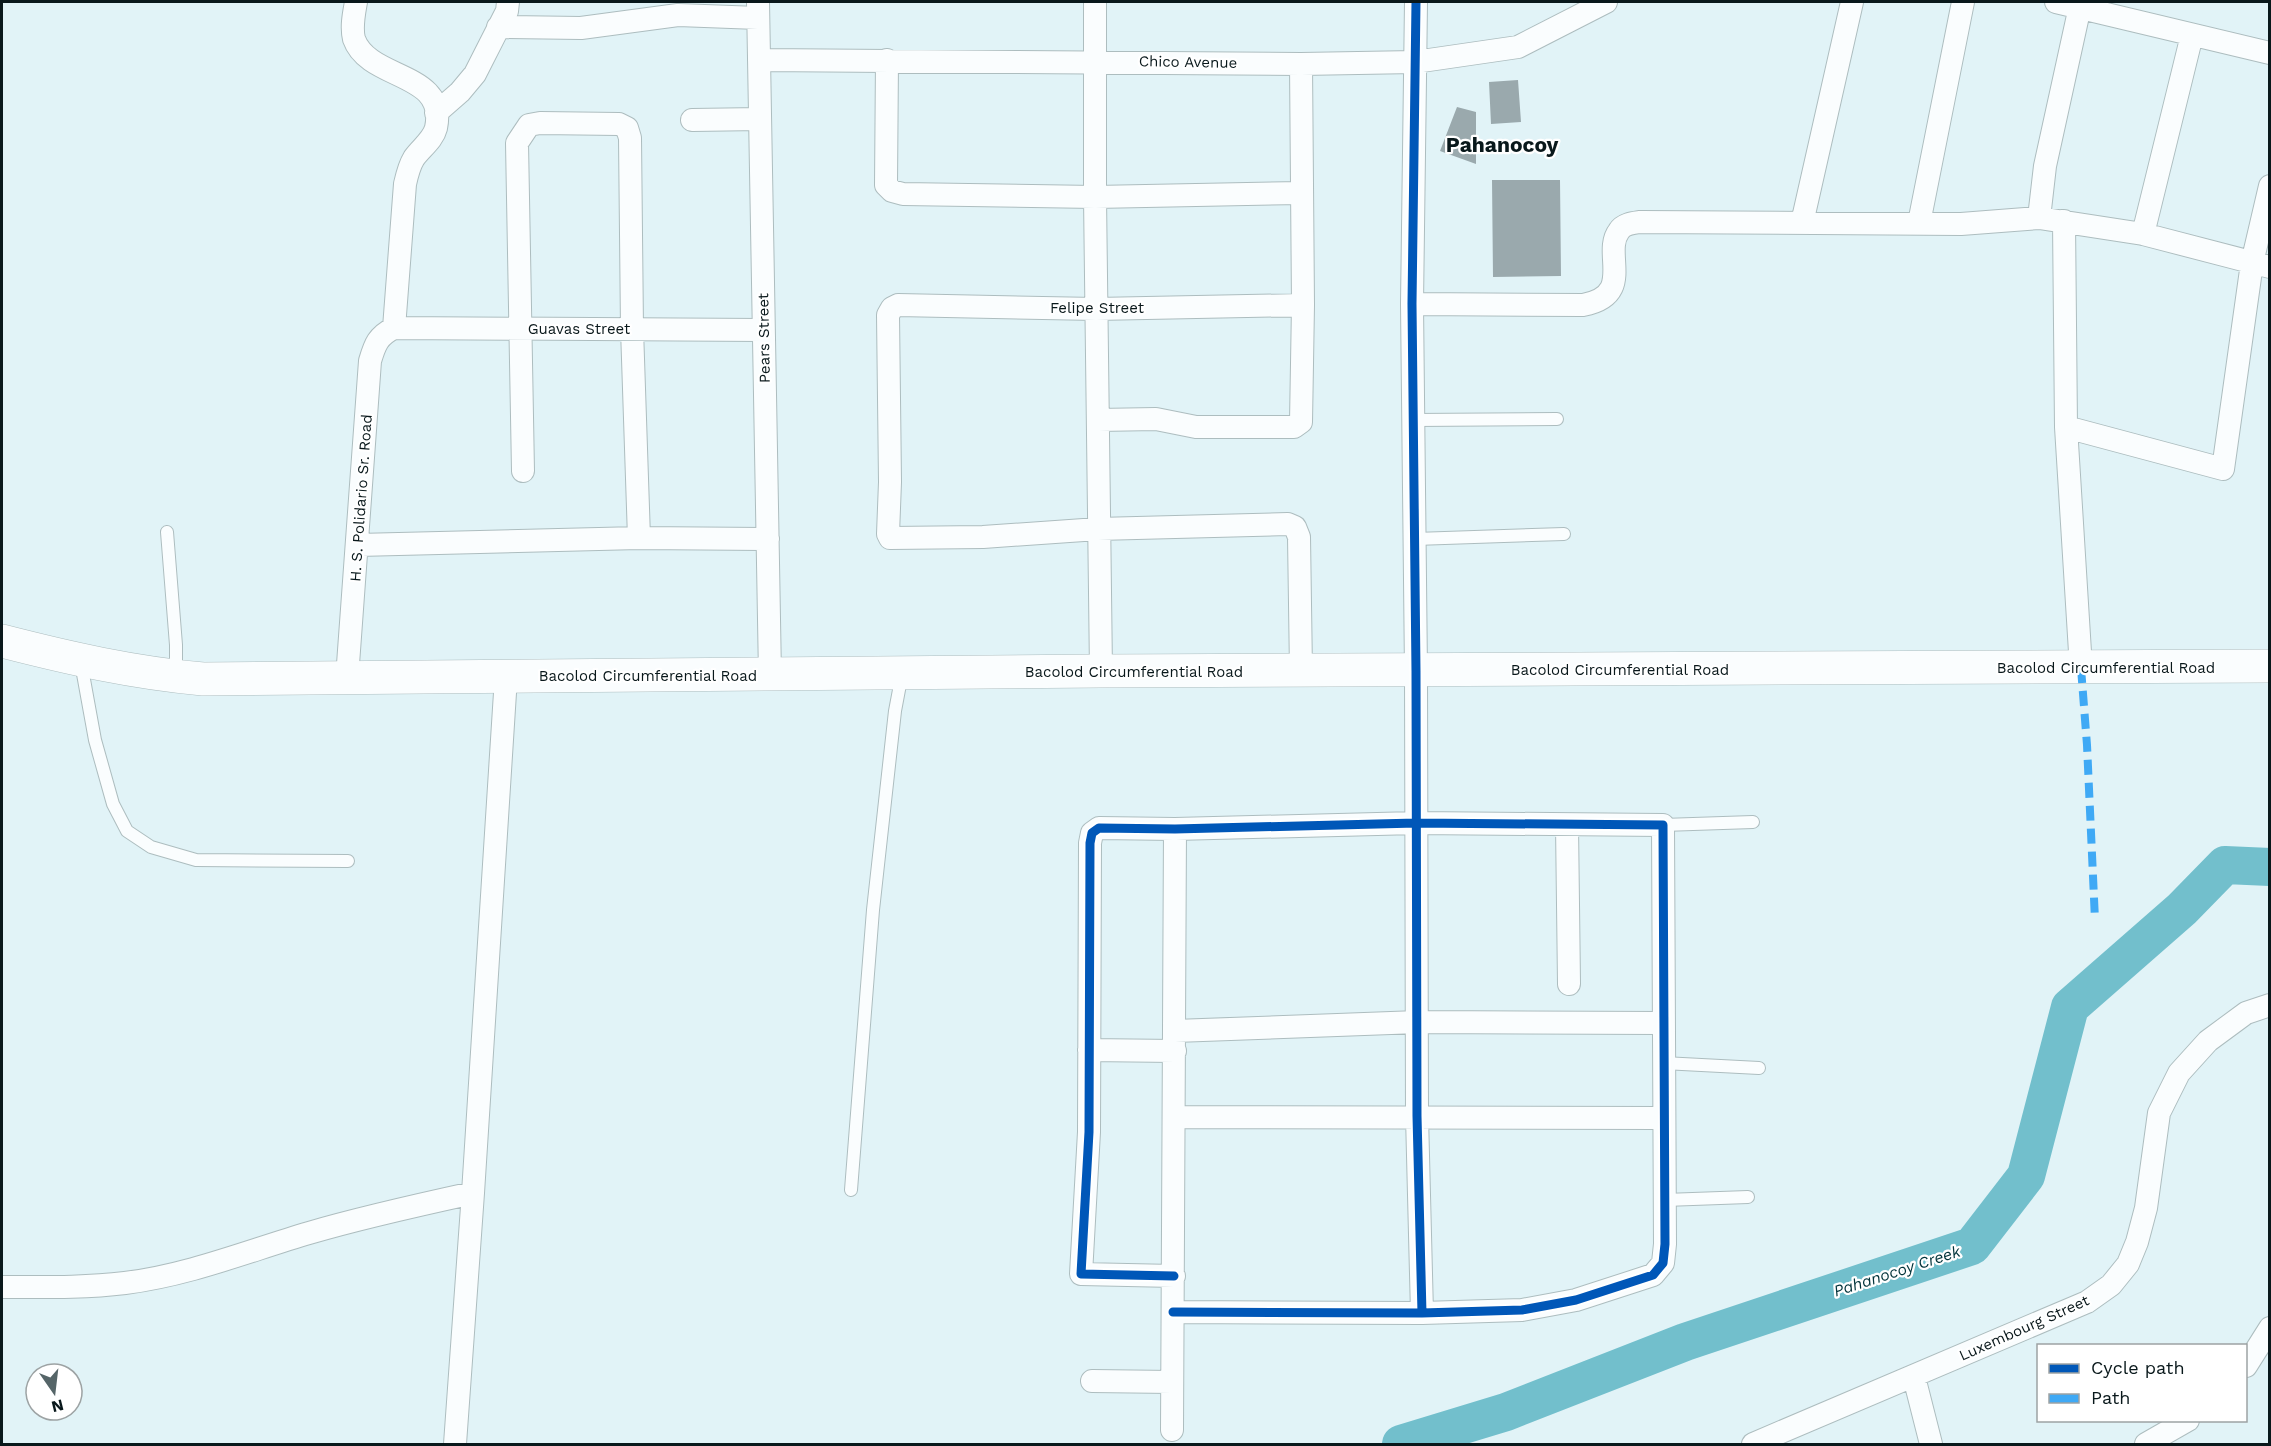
<svg xmlns="http://www.w3.org/2000/svg" width="2271" height="1446" font-family="'Work Sans',sans-serif">
<rect width="100%" height="100%" fill="#e1f3f7"/>
<g fill="none" stroke-linecap="round" stroke-linejoin="round">
<path stroke="#72bfcc" stroke-width="38" d="M1401 1444 1506 1412 1685 1342 1972 1246 2026 1176 2070 1007 2182 909 2225 865 2270 867"/>
</g>
<path fill="#9aa9ad" d="M1518 80 1521 122 1491 124 1489 82Z
M1457 107 1476 112V164L1440 151Z
M1492 180H1560L1561 276 1493 277Z"/>
<g fill="none" stroke-linecap="round" stroke-linejoin="round">
<g stroke="#adbdbf" stroke-width="14">
<path id="lane" d="M1413 420 1557 419
M167 532 176 645V676
M1415 539 1564 534
M81 663 95 740 113 804 127 831 151 847 196 860 348 861
M1663 825 1753 822
M1663 1063 1759 1068
M851 1190 873 910 895 711 902 674
M1665 1200 1748 1197"/>
</g>
<g stroke="#adbdbf" stroke-width="24">
<path id="street" d="M356 2C354 13 351 27 354 39 369 81 448 71 436 128 433 140 421 148 414 158 409 166 407 175 405 184L394 328
M758 2 770 675
M1095 2V197L1101 671
M1416 2 1412 304 1416 671 1417 1116 1422 1313
M2056 2 2270 53
M498 27 581 28 678 15 758 18
M759 60 1301 64 1415 62 1518 47 1606 2
M887 60 886 185 892 191 903 194 1095 197 1301 193
M436 113 460 92 475 74 507 11 508 2
M692 120 760 119
M2039 218 2045 166 2081 2
M2064 221 2066 427 2081 668
M1802 223 1852 2
M1919 223 1963 2
M2143 234 2192 35
M1412 304 1583 305C1636 295 1602 253 1619 231 1623 224 1633 223 1640 222L1961 224 2039 218 2143 234 2270 267
M1098 420 1156 419 1196 427H1294L1301 422 1303 305 1301 64
M2066 427 2223 469 2252 263 2270 186
M523 471 517 143 529 125 540 123 619 124 627 128 630 138 632 329 639 538
M358 545 639 538 768 539
M1301 671 1299 537 1295 527 1288 524 1098 529 983 537 890 538 888 534 890 482 888 315 892 308 898 305 1096 309 1303 305
M347 678 370 361C375 344 378 336 394 328L763 330
M1567 825 1569 984
M1175 1031 1418 1022 1663 1023
M1089 1050 1175 1051
M1175 1117 1664 1118
M2 1287C42 1287 84 1288 125 1283 189 1275 248 1251 309 1233 363 1217 418 1205 473 1193
M1173 1312 1422 1313 1522 1310 1576 1300 1653 1275 1663 1263 1665 1244 1663 825 1416 823 1175 829 1099 828 1092 833 1090 843 1089 1132 1081 1274 1174 1276
M2246 1366 2270 1328
M1914 1377 1931 1444
M1092 1381 1172 1382
M1172 1430 1175 829
M455 1444 473 1193 506 677
M1753 1444 2087 1302 2111 1285 2128 1264 2137 1242 2146 1208 2159 1113 2179 1073 2208 1041 2246 1013 2270 1005
M2146 1444 2188 1420"/>
</g>
<g stroke="#adbdbf" stroke-width="34">
<path id="primary" d="M2 641C68 658 134 673 203 679L1101 671 2270 666"/>
</g>
<use href="#lane" stroke="#fafdfe" stroke-width="12"/>
<use href="#street" stroke="#fafdfe" stroke-width="22"/>
<use href="#primary" stroke="#fafdfe" stroke-width="33"/>
<path stroke="#3fa9f5" stroke-width="8" stroke-dasharray="15 8" stroke-linecap="butt" d="M2081 668 2087 745 2095 920"/>
<g stroke="#fff" stroke-width="13">
<path id="cycleway" d="M1416 2 1412 304 1416 671 1417 1116 1422 1313
M1173 1312 1422 1313 1522 1310 1576 1300 1653 1275 1663 1263 1665 1244 1663 825 1416 823 1175 829 1099 828 1092 833 1090 843 1089 1132 1081 1274 1174 1276"/>
</g>
<use href="#cycleway" stroke="#0057b8" stroke-width="9"/>
</g>
<g text-anchor="middle" dominant-baseline="central" stroke-width="4.5" stroke-linejoin="round" paint-order="stroke">
<g font-size="15" fill="#09181b" stroke="#fff">
<text transform="translate(1188 62) rotate(1)">Chico Avenue</text>
<text x="1097" y="308">Felipe Street</text>
<text x="579" y="329">Guavas Street</text>
<text transform="translate(764 338) rotate(-91)">Pears Street</text>
<text transform="translate(361 498) rotate(-86)">H. S. Polidario Sr. Road</text>
<text x="2106" y="668">Bacolod Circumferential Road</text>
<text x="1620" y="670">Bacolod Circumferential Road</text>
<text x="1134" y="672">Bacolod Circumferential Road</text>
<text x="648" y="676">Bacolod Circumferential Road</text>
<text transform="translate(2024 1328) rotate(-24)">Luxembourg Street</text>
</g>
<g font-size="16" font-style="italic" fill="#01333a" stroke="#fff">
<text transform="translate(1897 1271) rotate(-18)">Pahanocoy Creek</text>
</g>
<g font-size="21" font-weight="bold" fill="#09181b" stroke="#fff">
<text x="1502" y="144">Pahanocoy</text>
</g>
</g>
<rect width="2271" height="1446" fill="none" stroke="#09181b" stroke-width="6"/>
<rect x="2037" y="1344" width="210" height="78" fill="#ffffff" stroke="#9da3a4" stroke-width="1.5"/>
<rect x="2049" y="1364" width="30" height="9" fill="#0057b8" stroke="#9da3a4" stroke-width="1.5"/>
<text x="2091" y="1374" font-size="18" fill="#09181b">Cycle path</text>
<rect x="2049" y="1394" width="30" height="9" fill="#3fa9f5" stroke="#9da3a4" stroke-width="1.5"/>
<text x="2091" y="1404" font-size="18" fill="#09181b">Path</text>
<g transform="translate(54 1392) rotate(166)"><circle r="28" fill="#ffffff" stroke="#9da3a4" stroke-width="1.5"/>
<path d="M0-4.5L10 22L0 15L-10 22Z" fill="#556568"/>
<text y="-9" font-size="16" font-weight="bold" text-anchor="middle" fill="#09181b">N</text>
</g>
</svg>
